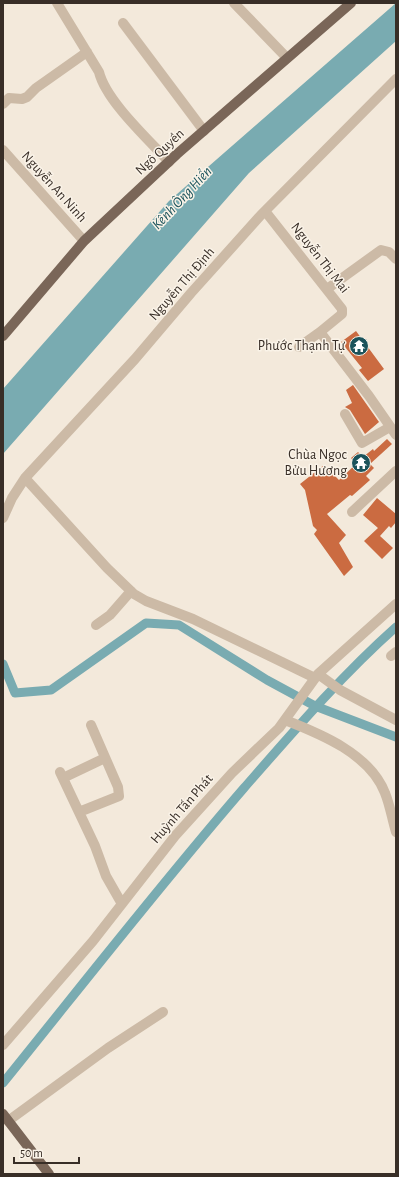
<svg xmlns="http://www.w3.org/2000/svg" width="399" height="1177" font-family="'Alegreya Sans',sans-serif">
<rect width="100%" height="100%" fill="#f3e9db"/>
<path fill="#79abb1" d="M396 3V41L249 173 3 454V389L169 201Z"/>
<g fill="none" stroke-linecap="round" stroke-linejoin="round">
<path stroke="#79abb1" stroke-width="9" d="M3 664 15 693 51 690 146 623 179 625 267 680 315 706 396 737
M3 1083C83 984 161 884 244 788 293 732 341 676 396 627"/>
</g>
<path fill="#cb6b41" d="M356 331 384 369 368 381 359 370 362 368 341 342Z
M353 385 379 422 365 434 350 410 345 407 352 403 346 390Z
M387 439 392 444 370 464 374 468 366 476 370 480 352 496 350 495 327 514 346 535 339 543 353 567 344 576 314 534 317 530 313 526 305 490 300 484 324 465 339 480 356 464 351 458 358 452 363 457 373 449 374 451Z
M377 498 396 514V522L391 528 389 526 380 536 393 548 382 559 364 541 378 528 363 515Z"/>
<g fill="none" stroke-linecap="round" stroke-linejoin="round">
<path stroke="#ccbaa6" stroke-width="10" d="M57 3 99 72C106 101 149 140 169 162
M234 3 287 58
M123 23 204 131
M3 104 9 98 22 99 27 97 36 88 87 52
M3 150 84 241
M265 211 342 309V314L320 332 369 396 396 435
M327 289 381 250 389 252 396 259
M299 347 320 332
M345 414 362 443 390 427
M25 478 107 568 134 594 146 601 193 619 315 678
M352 512 396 471
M3 518 12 498 25 478 135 359 191 293 261 215 396 79
M96 625 110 615 131 591
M391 656 396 652
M318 674 340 690 396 720
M285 720C321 734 370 754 385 793 390 805 392 819 396 832
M60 772 95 846 106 876 122 904
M63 778 105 758
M79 812 119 796 118 787 91 725
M3 1045 93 941 175 836 232 773 279 728 318 674 396 604
M8 1121 108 1048 163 1012"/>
<path stroke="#7a6658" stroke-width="10" d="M3 336 84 241 177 154 351 3
M3 1114 49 1174"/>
</g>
<defs>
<g id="temple-disc" transform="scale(1)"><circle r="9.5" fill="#1b535b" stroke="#faf3e8"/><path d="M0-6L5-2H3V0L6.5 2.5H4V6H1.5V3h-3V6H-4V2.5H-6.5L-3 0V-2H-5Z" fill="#fff"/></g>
</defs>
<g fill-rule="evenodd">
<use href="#temple-disc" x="359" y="346"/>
<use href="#temple-disc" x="361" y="463"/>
</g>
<g text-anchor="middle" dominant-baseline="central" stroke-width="3" stroke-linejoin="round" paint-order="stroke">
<g font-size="14" fill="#382e27" stroke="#faf3e8">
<text transform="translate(160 152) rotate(-43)">Ngô Quyền</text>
<text transform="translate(54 187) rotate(48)">Nguyễn An Ninh</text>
<text transform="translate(320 258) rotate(52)">Nguyễn Thị Mai</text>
<text transform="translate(182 284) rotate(-49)">Nguyễn Thị Định</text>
<text transform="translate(182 809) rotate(-49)">Huỳnh Tấn Phát</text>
</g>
<g font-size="14" fill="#382e27" stroke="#faf3e8" text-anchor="end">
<text x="345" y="346">Phước Thạnh Tự</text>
<text x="347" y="455">Chùa Ngọc<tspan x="347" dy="16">Bửu Hương</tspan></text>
</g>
<g font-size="15" font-style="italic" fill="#1b535b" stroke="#faf3e8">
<text transform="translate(182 198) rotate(-47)">Kênh Ông Hiển</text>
</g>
</g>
<rect width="399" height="1177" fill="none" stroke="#382e27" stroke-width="8"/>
<path d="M14 1157v6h65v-6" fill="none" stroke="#382e27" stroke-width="2"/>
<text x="20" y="1157" font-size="12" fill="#382e27" stroke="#faf3e8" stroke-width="3" paint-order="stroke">50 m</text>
</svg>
